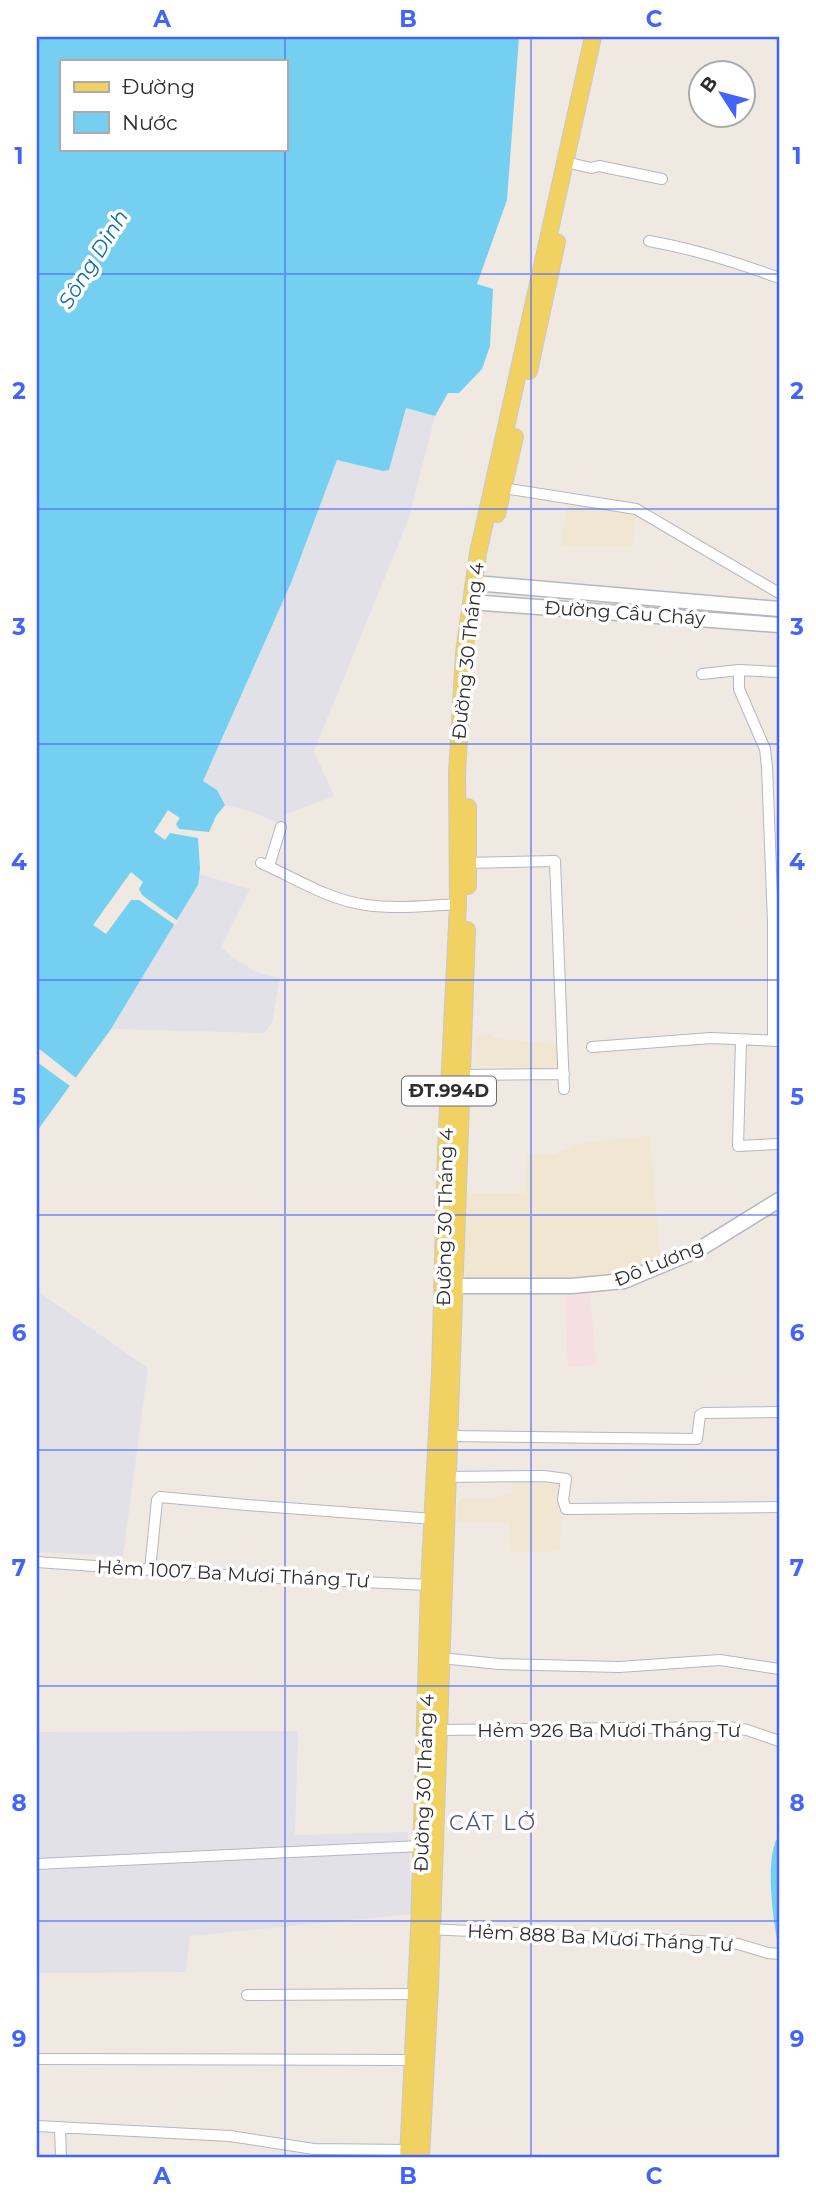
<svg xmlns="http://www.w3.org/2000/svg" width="816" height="2195" font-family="Montserrat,sans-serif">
<rect width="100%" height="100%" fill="#efe9e1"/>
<path fill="#e3e1e8" d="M406 408 435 416 409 518 314 751 334 796 285 815 283 825 253 812 225 805 217 790 203 781 291 583 337 460 389 470Z
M199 874 250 889 221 947 232 957 256 972 280 978 272 1022 265 1033 111 1029 198 885Z
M37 1291 148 1368 123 1556 37 1552Z
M298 1731 295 1835 408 1832 412 1914 190 1936 186 1972 37 1973V1732Z"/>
<path fill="#f0e6d1" d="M568 502 636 508 632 547 561 545Z
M491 1035 497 1039 559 1044 560 1070 476 1065V1036Z
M650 1136 660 1259 627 1273 583 1282 553 1279H465V1193H526L527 1155 554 1154 583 1143Z
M557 1481 562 1484 560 1551 511 1552 510 1523H456L459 1499H487L512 1493V1482Z"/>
<path fill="#f5dfe0" d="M590 1294 596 1365 568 1367 565 1297Z"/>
<path fill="#75cff0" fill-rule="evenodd" d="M37 37H519L507 200 477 284 493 289 490 346 482 369 459 393H448L435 416 406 408 389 470 383 471 337 460 291 583 203 781 217 790 225 805 216 816 209 832 179 829 176 824 180 818 168 810 154 832 165 840 170 833 198 838 200 869 198 885 111 1029 37 1131ZM61 61H285V149H61Z
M779 1836V1947C773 1925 764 1853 779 1836Z"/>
<path fill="#efe9e1" d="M131 872 143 882 139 889 142 895 178 921 175 925 139 900H131L106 934 93 925Z
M37 1047 76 1078 70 1086 37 1062Z"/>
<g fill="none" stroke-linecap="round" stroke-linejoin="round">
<g stroke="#b4b7c1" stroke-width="12">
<path id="street" d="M574 164 591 168 599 166 662 179
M649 241C694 249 736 262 779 278
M503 488 636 509 779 593
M702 674 739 670
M261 863C295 878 329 900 366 905 396 909 427 906 458 904
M465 863 555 861 564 1089
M269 866 281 827
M741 1040 738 1146 779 1144
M773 1041V922L767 767 765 749 739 689V670L779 672
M592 1047 711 1038 779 1041
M462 1075 564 1074
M449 1436 697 1439 700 1415 704 1413 779 1412
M447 1477 544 1476 566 1479 563 1500 566 1509 779 1507
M37 1562 253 1577 429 1585
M150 1570 157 1500 160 1497 247 1505 433 1519
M441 1658 499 1664 619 1667 720 1660 779 1669
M438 1730 729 1727 747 1730 779 1741
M37 1864 421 1846
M427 1929 716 1942 738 1944 768 1953 779 1954
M247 1995 415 1994
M37 2059 413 2060
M37 2126 230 2136 314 2149 409 2150
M60 2128 61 2158"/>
</g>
<g stroke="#b4b7c1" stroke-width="17">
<path id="secondary" d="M474 583 779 609
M471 602 779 625
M444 1286H572L624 1281 698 1250 779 1200"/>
</g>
<g stroke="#c9c9c9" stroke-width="18">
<path id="primary" d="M529 371 557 242
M497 514 515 437
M468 807V886
M408 2158 419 1929 429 1585 440 1374 446 1150 458 904 457 773 464 653 478 553 593 37
M421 2158 430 1986 467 930"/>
</g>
<use href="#street" stroke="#fff" stroke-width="10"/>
<use href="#secondary" stroke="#fff" stroke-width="14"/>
<use href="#primary" stroke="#f2d163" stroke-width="16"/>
</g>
<path fill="none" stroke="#4264fb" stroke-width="2" stroke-opacity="0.55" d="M285 37V61M531 37V2158M285 149V2158M37 274H779M37 509H779M37 744H779M37 980H779M37 1215H779M37 1450H779M37 1686H779M37 1921H779"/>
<g text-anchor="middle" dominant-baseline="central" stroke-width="7" stroke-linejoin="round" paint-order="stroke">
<rect fill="#fff" stroke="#6d6d6d" stroke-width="2" x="402" y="1076.5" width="94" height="29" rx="5"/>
<g font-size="18" font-weight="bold" fill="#2e2e2e">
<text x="449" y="1091">ĐT.994D</text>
</g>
<g font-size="19" fill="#2e2e2e" stroke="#fff">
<text transform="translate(625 613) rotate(4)">Đường Cầu Cháy</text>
<text transform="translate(468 651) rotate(-84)">Đường 30 Tháng 4</text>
<text transform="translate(445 1217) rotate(-89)">Đường 30 Tháng 4</text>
<text transform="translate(659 1263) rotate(-22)">Đô Lương</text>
<text transform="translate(233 1574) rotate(3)">Hẻm 1007 Ba Mươi Tháng Tư</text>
<text x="609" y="1730">Hẻm 926 Ba Mươi Tháng Tư</text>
<text transform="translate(424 1783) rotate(-88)">Đường 30 Tháng 4</text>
<text transform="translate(600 1938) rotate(3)">Hẻm 888 Ba Mươi Tháng Tư</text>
</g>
<g font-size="21" font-style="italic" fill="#0d6fa3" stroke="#fff">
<text transform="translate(93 259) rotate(-58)">Sông Dinh</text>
</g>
<g font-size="21" letter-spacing="2" fill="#4d5680" stroke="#fff">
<text x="493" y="1822">CÁT LỞ</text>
</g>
</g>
<rect width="816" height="2195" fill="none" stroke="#ffffff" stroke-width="77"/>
<rect x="60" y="60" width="228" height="91" fill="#ffffff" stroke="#ababab" stroke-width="2"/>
<rect x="74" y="82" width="35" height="10" fill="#f2d163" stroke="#ababab" stroke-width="2"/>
<text x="122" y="94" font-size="21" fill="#2e2e2e">Đường</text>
<rect x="74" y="112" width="35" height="21" fill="#75cff0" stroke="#ababab" stroke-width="2"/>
<text x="122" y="130" font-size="21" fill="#2e2e2e">Nước</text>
<g transform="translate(722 94) rotate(306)"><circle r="33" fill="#ffffff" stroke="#ababab" stroke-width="2"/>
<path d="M0-5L12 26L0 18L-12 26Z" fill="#4264fb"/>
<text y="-10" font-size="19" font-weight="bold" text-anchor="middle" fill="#2e2e2e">B</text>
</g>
<rect x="38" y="38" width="740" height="2118" fill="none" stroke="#4264fb" stroke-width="2.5"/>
<g font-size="23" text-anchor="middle" font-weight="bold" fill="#4264fb">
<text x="162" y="27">A</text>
<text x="408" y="27">B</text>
<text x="654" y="27">C</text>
<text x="19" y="164">1</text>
<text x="797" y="164">1</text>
<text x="19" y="399">2</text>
<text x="797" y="399">2</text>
<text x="19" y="635">3</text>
<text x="797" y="635">3</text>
<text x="19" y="870">4</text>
<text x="797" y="870">4</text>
<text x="19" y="1105">5</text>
<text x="797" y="1105">5</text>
<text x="19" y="1341">6</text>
<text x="797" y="1341">6</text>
<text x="19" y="1576">7</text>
<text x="797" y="1576">7</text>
<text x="19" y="1811">8</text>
<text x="797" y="1811">8</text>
<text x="19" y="2047">9</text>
<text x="797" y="2047">9</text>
<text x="162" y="2184">A</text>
<text x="408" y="2184">B</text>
<text x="654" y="2184">C</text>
</g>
</svg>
